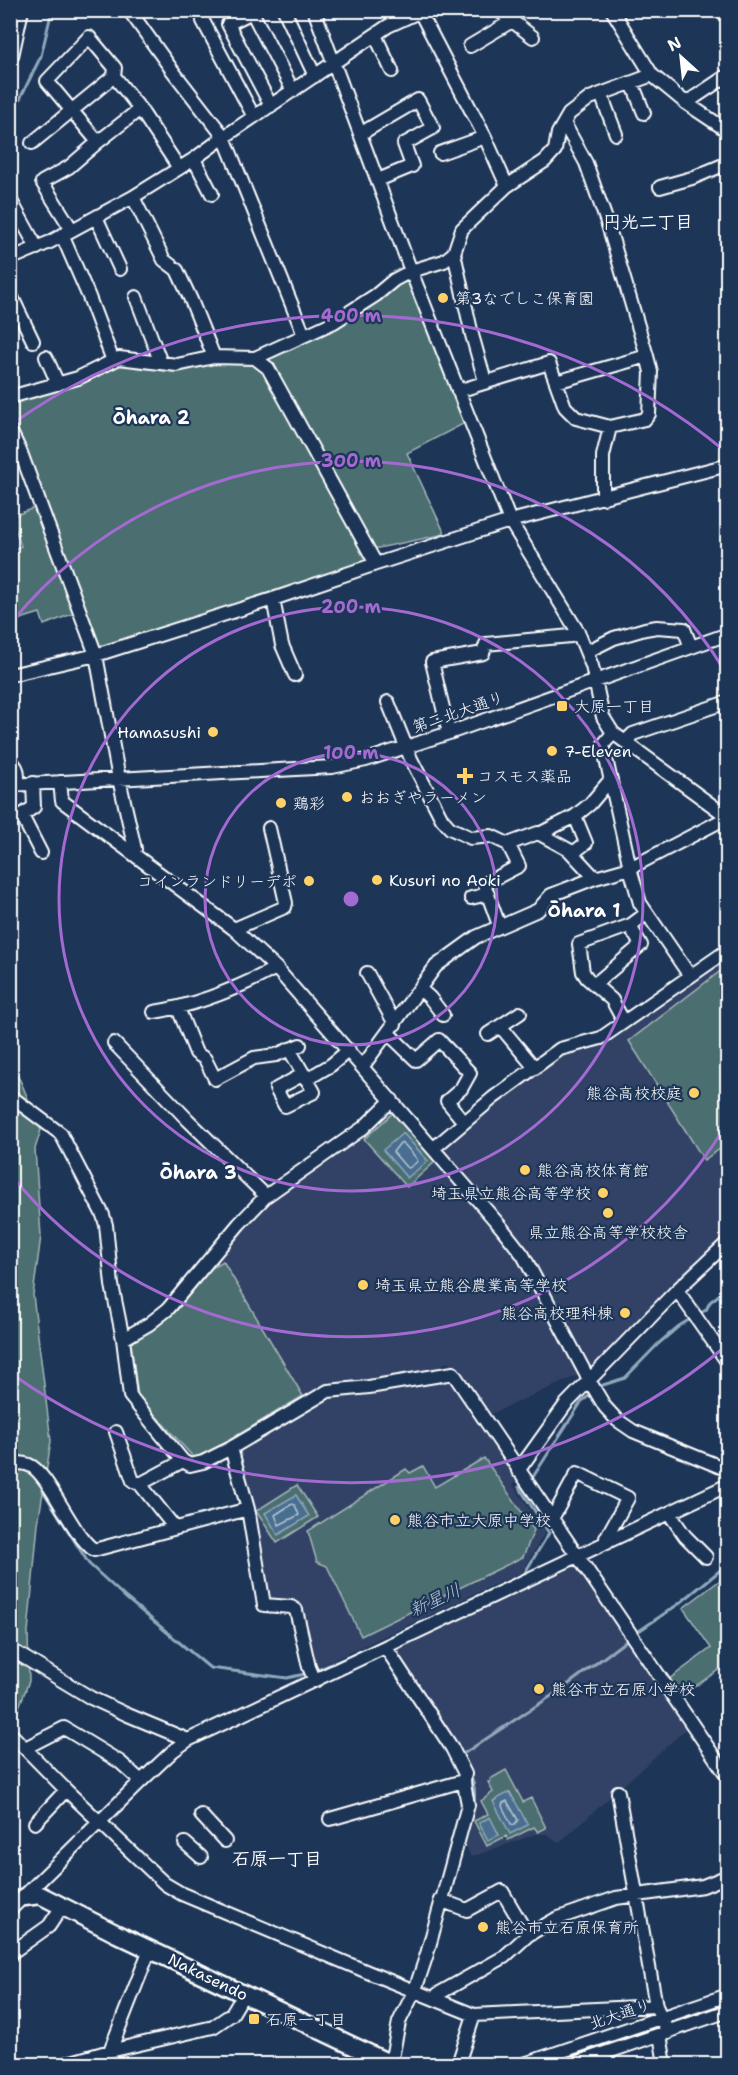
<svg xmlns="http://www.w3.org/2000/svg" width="738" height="2075" font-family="'Shantell Sans','Klee One',sans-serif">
<rect width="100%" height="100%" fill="#1d3557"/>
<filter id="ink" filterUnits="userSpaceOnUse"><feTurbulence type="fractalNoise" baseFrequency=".0167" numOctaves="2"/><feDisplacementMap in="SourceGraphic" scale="12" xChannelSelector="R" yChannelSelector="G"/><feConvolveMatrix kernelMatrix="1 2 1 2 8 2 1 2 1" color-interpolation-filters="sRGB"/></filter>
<g filter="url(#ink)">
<path fill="#324366" d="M727 956V1236L703 1257 591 1370 528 1254 442 1150 501 1098 549 1063 564 1054 591 1045 648 1015Z
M389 1109H394L492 1222 520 1261 581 1374 486 1416 448 1362 423 1374 326 1387 193 1462 188 1460 135 1394 129 1341 242 1226 282 1190Z
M450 1377 517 1478 513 1485 545 1532 522 1572 314 1669 299 1604 268 1602 235 1449 329 1396Z
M574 1567 580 1569 688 1727 559 1843 547 1834H536L471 1857 464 1842 474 1789 458 1754 392 1652Z"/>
<path fill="#4b6e70" stroke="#a5b6b8" stroke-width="1.5" d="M408 277 465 423 407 453 445 534 374 549 266 357Z
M118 362 251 364 265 370 372 562 98 649 20 438 11 419V404L82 381Z
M36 507 77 612 44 625 40 613 11 622 10 551 21 546 11 517Z
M727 966V1144L704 1160 629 1041Z
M10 1063 21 1082 41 1130 35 1149 41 1236 33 1295 51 1441 38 1524 28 1632 29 1681 11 1728Z
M393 1113 436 1161 407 1187 364 1139Z
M223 1261 303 1396 196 1460 138 1396 131 1343 176 1311 212 1268Z
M484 1458 534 1530 523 1557 361 1636 327 1566 317 1562 308 1531 406 1469 410 1473 423 1466 435 1487Z
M297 1485 318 1517 277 1543 256 1511Z
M727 1575V1675L720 1669 680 1697 668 1680 711 1648 683 1608Z
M506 1770 523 1802 531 1798 546 1828 538 1832 534 1827 508 1840 506 1836 487 1846 474 1821 488 1814 481 1801 493 1792 488 1782 491 1781 490 1779Z"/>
<path fill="#486e90" stroke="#91a8bc" stroke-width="1.5" d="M403 1133 428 1161 407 1178 383 1150Z
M296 1495 309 1516 278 1535 265 1513Z
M510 1792 528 1825 510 1834 493 1801Z
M490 1817 499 1835 488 1840 479 1823Z"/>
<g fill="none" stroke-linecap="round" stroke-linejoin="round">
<path stroke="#b6c5d3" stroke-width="1.5" d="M400 1143 404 1144 417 1159V1162L409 1168 406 1167 393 1152Z
M292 1504 295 1505 299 1515 279 1525 275 1515Z
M507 1801 518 1820 514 1825 511 1824 502 1806 503 1803Z"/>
<path stroke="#91a8bc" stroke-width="3" d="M10 119 41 56 52 10
M697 1315 706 1310 710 1302 728 1288
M598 1389 603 1385 625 1378 658 1344 679 1326 692 1318
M531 1480 582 1401 593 1393
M43 1491 89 1564 126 1598 210 1668 287 1678 309 1673
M636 1633 680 1603 728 1564
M315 1671 346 1658 524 1574 549 1533 519 1487 523 1485
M460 1756 562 1689 627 1640
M469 1773C475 1784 476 1795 473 1807
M448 1900 458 1863
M667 2024 728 2003
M403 2033 408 2016
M549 2064 661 2026"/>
<g stroke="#fff" stroke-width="16">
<path id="minor" d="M129 10 172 70 224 137 304 335
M256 10 228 24 271 106
M284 10 315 76
M314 10 411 271 510 521 578 632 592 666 603 717 613 733 728 817
M498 10 533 37
M612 10 652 75 686 103 728 131
M252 12 293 91
M420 12 485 137 507 186
M203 21 254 117
M375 35 392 71
M470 46 512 21
M10 56H12L22 10
M632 83 644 113
M601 94 616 134
M686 103 728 75
M564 123 586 163 608 225 647 356 651 372 649 414 645 419 610 427 603 456V498
M360 134 418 100 433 128 404 144 412 166 378 180
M98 142 140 109
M32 143 114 76
M440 153 485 137
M194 159 212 194
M660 187 692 178 728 163
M133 197 164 260 177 270 191 300 214 357 255 358 268 368 376 564
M10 199 37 248
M96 217 120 269
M72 230 42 182 69 167 98 142 47 81 89 37 115 68 114 76 140 109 179 168
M62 235 89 297 113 361
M454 253 472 335 485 381
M10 259 50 242 133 197 194 159 224 137 388 26 423 10
M10 293 33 341
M136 297 161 363
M46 357 58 384
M255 358 334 322 376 295 394 280 411 271 444 261 454 253 462 229 507 186 545 161 555 150 558 133 569 114 590 98 652 75
M556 382 647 356
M458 391 549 363 565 407 576 418 610 427
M10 397 78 378 119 358 177 365 214 357
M10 430 21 453 96 655 119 779 135 849 134 852
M273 599 282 645 295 675
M588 651 614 638 645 629 657 627 684 629 691 647
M10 675 96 655 273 599 376 564 510 521 728 465
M388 702 411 759 442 819 450 828 471 838 491 836 508 844 538 833 569 850 595 878
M449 733 432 662 483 653 486 644 571 636 578 632
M613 733 603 745 630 868 640 903 690 976
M626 741 633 734 727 702
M10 761C19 767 18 774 18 784
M60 782 62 801 234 929 276 968 501 1227 523 1255 589 1380 605 1407 617 1420 633 1431 728 1470
M10 785 332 767 366 760 449 733 728 634
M22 816 41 853
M10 823 34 807 33 783
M539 834 575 816 590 804 611 779
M573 853 586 843 575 816
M471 898 488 894
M499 925 484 884 519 866 508 844
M234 929 285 907 286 903 269 828
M367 973 395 1024
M595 984 641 945 630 926
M420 989 430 998 443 1015
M178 1008 196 1053 205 1059 215 1079 254 1058 276 1055 300 1045
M154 1012C198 1005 237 989 276 968
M624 1022 612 1000 587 978 583 972 579 944 631 925 647 913
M500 1026 535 1068
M388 1033 416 1060 439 1040 470 1073 461 1089 447 1101 464 1122
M488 1034 520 1013
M114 1043 188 1120 266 1196
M289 1049 314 1092 285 1106 276 1089 304 1074
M363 1066 436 966 476 937 538 910 551 895 595 878 630 868 728 817
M307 1079 331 1065 349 1050
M10 1096 61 1134 103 1215 106 1225 112 1285 123 1339 130 1396 183 1461 190 1465 203 1462 231 1448 328 1391 369 1387 453 1373 728 1777
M434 1148 493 1098 560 1049 601 1038 728 950
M677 1290 728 1363
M123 1339 149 1324 168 1309 239 1224 266 1196 363 1128 392 1100
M116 1432 133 1481 140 1484
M231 1448 248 1509 264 1605 291 1607 296 1610 309 1667 315 1681
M10 1462C16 1463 24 1463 29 1465 49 1473 71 1534 94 1550L248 1509
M518 1471 566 1404 677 1290 728 1242
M669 1513 685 1536 706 1557
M552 1519 577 1473 628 1498 606 1538 607 1543
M175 1528 140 1484 183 1461
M386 1648 452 1748 465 1774C462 1784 467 1795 468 1805L427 1954 415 1990 399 2022 393 2053 388 2063
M10 1649 91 1698 128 1715 188 1740
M10 1733 66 1790 165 1884 182 1894 370 1973 474 2015 656 2006 668 2033
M25 1748 64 1728 120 1762 141 1781
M618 1792 656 2006
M201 1815 225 1841
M330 1819 463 1781
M35 1823 66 1790
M185 1843 201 1857
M440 1900 467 1910 502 1891 528 1935
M10 1910 139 1783 174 1750 188 1740 728 1485
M10 1956 11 1953 49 1926 57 1914
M436 1999 438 1994 504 1957 528 1935 556 1919 616 1898 703 1886 728 1876
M660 2035 665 2064
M110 2051 150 1949
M64 2064 110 2051 213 2027 232 2014 238 2004
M458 2064 474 2015
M524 2064 728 1995
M573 2064 728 2011"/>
</g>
<g stroke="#fff" stroke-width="21">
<path id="highway" d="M25 1897 40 1895 117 1934 391 2064"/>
</g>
<use href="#minor" stroke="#1d3557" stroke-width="12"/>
<use href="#highway" stroke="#1d3557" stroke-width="16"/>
</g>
</g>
<g fill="none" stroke="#a36bd2" stroke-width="3">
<circle cx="351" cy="899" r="146"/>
<circle cx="351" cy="899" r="292"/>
<path d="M726 1125A438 438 0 0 1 11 1175M11 623A438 438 0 0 1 726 673"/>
<path d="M726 1346A583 583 0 0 1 12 1374M12 424A583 583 0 0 1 726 452"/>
</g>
<g fill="#ffd166" stroke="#1d3557" stroke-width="2">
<circle cx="443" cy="298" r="6"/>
<rect x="556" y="700" width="12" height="12" rx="3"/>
<circle cx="213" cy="732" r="6"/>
<circle cx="552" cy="751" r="6"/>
<path d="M462 767h6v6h6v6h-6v6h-6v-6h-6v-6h6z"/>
<circle cx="347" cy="797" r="6"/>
<circle cx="281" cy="803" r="6"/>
<circle cx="377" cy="880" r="6"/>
<circle cx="309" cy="881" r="6"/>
<circle cx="694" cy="1093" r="6"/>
<circle cx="525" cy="1170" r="6"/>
<circle cx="603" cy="1193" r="6"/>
<circle cx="608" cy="1213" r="6"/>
<circle cx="363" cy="1285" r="6"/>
<circle cx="625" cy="1313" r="6"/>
<circle cx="395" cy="1520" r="6"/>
<circle cx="539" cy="1689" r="6"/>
<circle cx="483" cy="1927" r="6"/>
<rect x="248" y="2013" width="12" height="12" rx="3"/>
</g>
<g text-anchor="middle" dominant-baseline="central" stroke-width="4.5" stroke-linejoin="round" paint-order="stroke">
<g font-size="16" fill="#fff" stroke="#1d3557" text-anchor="start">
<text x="455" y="298">第3なでしこ保育園</text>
<text x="574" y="706">大原一丁目</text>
<text x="201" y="732" text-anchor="end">Hamasushi</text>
<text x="564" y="751">7-Eleven</text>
<text x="477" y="776">コスモス薬品</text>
<text x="359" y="797">おおぎやラーメン</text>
<text x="293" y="803">鶏彩</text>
<text x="389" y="880">Kusuri no Aoki</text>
<text x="297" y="881" text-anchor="end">コインランドリーデポ</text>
<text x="682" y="1093" text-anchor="end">熊谷高校校庭</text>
<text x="537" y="1170">熊谷高校体育館</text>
<text x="591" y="1193" text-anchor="end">埼玉県立熊谷高等学校</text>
<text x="608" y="1232" text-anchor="middle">県立熊谷高等学校校舎</text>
<text x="375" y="1285">埼玉県立熊谷農業高等学校</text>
<text x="613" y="1313" text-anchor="end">熊谷高校理科棟</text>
<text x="407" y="1520">熊谷市立大原中学校</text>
<text x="551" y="1689">熊谷市立石原小学校</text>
<text x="495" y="1927">熊谷市立石原保育所</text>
<text x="266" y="2019">石原一丁目</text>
</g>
<g font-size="16" fill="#fff" stroke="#1d3557">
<text transform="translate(458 712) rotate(-19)">第二北大通り</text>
<text transform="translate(208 1977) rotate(26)">Nakasendo</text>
<text transform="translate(620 2014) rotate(-19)">北大通り</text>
</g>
<g font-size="18" font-weight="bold" fill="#fff" stroke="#1d3557">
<text x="648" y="222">円光二丁目</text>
<text x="151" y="418">Ōhara 2</text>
<text x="584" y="911">Ōhara 1</text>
<text x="198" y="1173">Ōhara 3</text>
<text x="277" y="1859">石原一丁目</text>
</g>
<g font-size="18" font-style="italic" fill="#b6c5d3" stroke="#1d3557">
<text transform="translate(435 1600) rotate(-25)">新星川</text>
</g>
</g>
<circle cx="351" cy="899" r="9" fill="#a36bd2" stroke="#1d3557" stroke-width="3"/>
<g font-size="18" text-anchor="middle" font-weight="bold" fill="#a36bd2" stroke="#1d3557" stroke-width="4.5" stroke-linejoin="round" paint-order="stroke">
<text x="351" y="322">400 m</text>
<text x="351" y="467">300 m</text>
<text x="351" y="613">200 m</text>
<text x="351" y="759">100 m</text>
</g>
<rect width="738" height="2075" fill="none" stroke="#1d3557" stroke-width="36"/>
<rect x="18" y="18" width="702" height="2039" fill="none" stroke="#fff" stroke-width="2" filter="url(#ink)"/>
<g transform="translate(681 57) rotate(333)" stroke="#1d3557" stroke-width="4.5" paint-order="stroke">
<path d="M0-4.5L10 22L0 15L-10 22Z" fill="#ffffff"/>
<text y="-9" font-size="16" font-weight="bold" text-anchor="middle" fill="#ffffff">N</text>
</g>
</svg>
